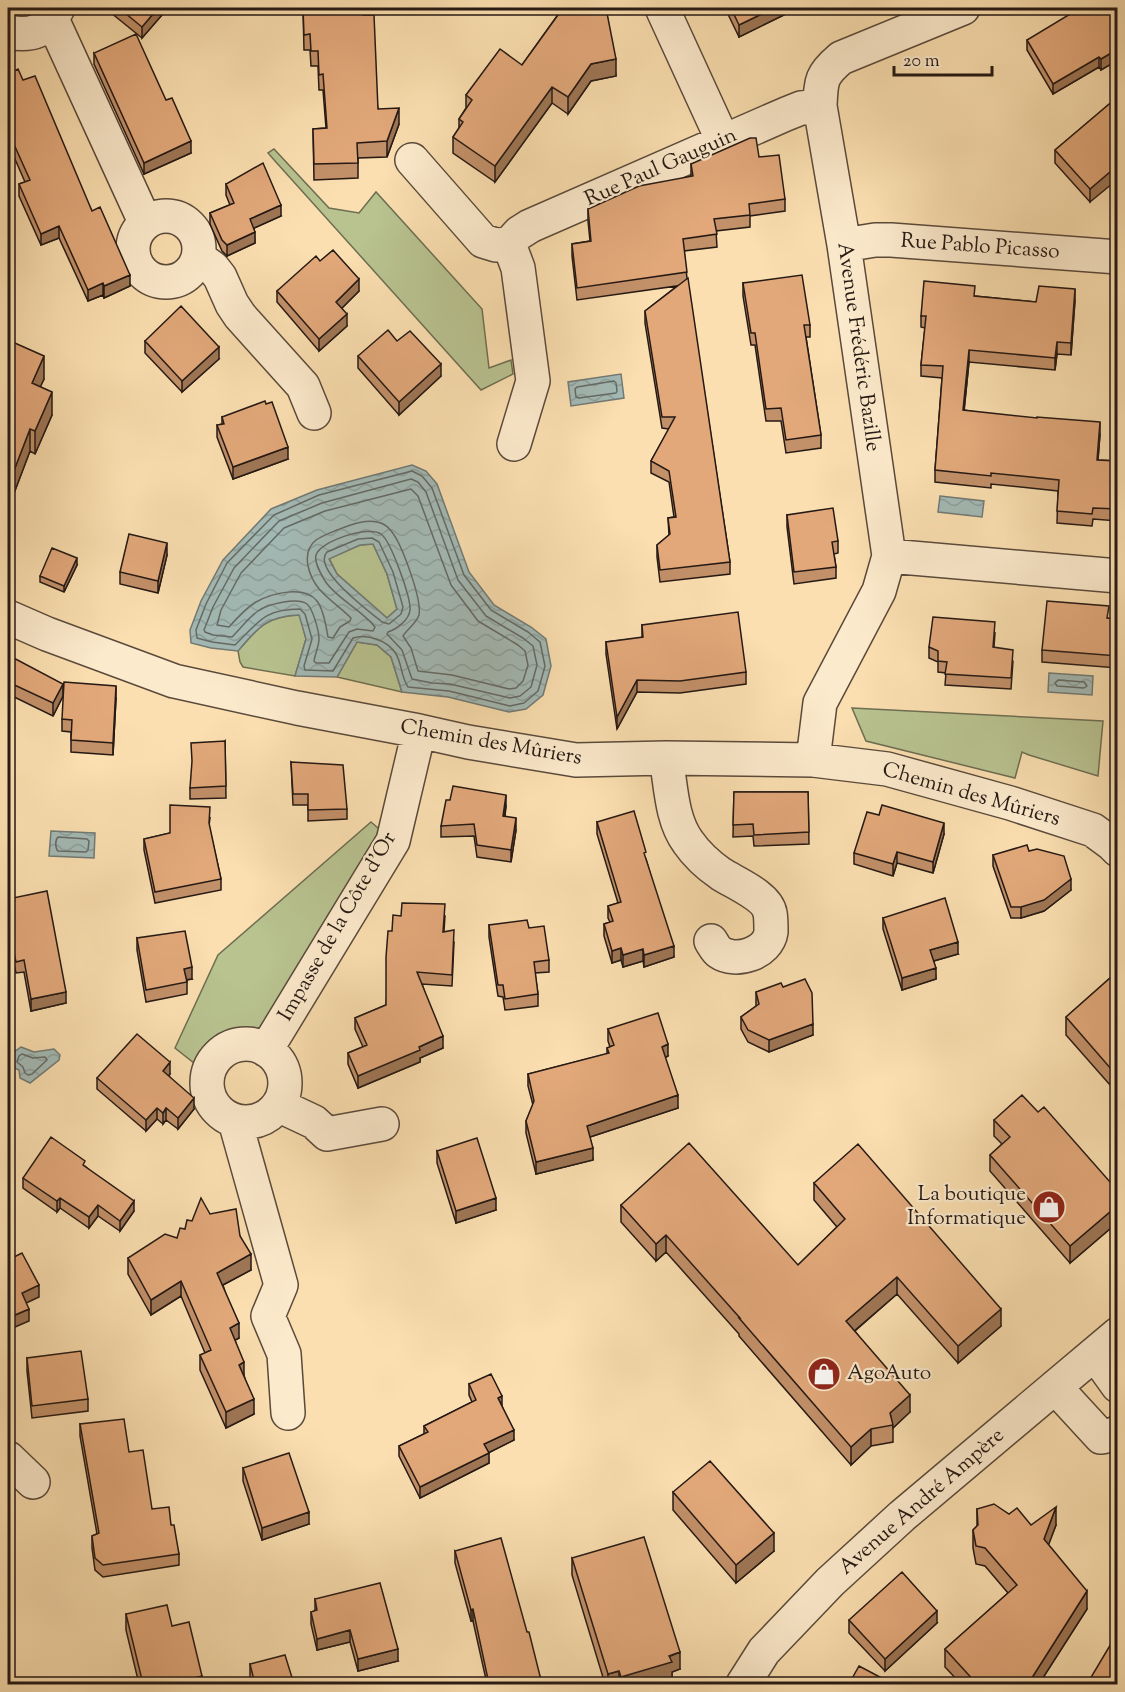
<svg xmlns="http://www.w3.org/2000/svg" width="1125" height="1692" font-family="'Sorts Mill Goudy',serif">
<defs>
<pattern id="water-waves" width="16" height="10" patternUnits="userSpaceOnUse" patternTransform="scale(1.5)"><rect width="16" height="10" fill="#a3bab6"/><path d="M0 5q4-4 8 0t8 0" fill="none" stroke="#8c9f9c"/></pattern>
</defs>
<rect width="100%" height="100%" fill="#fbdfb0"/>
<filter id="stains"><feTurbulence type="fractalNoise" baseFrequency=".00333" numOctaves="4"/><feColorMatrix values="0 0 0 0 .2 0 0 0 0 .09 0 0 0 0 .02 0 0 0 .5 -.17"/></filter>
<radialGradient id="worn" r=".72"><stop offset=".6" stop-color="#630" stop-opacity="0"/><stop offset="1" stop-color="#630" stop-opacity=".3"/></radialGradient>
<path fill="#b8c390" stroke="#6e6e52" stroke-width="1.5" d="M274 149 329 208 359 213 376 192 482 309 489 368 511 360 513 374 481 390 275 161 268 153Z
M373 544 387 574 397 609 387 618 337 574 329 558 360 545Z
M300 615 306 639 295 676 243 667 240 662 238 651C258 627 267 616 300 615Z
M357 642 377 645 391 657 402 692 337 677Z
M852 708 1103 721 1098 776 1029 755 1022 752 1015 778 866 741Z
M371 822 393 841 256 1046C231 1042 218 1051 208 1074L175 1048 218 955Z"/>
<path fill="url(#water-waves)" stroke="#717a75" stroke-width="1.5" fill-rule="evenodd" d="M621 374 624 398 571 406 568 382Z
M412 465 426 471 437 484 469 572 494 605 531 627 546 639 551 666 543 695 526 709 509 712 448 697 402 692 391 657 377 645 357 642 337 677 295 676 306 639 299 615C267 616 258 627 238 651L211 648 191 643 190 630 201 601 223 560 271 509 317 490ZM373 544 387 574 397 609 387 618 337 574 329 559 360 545Z
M940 496 984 501 982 517 938 512Z
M1049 673 1093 676 1092 695 1048 692Z
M51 831 95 833 94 858 49 856Z
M21 1047 34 1052 54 1049 60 1055 59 1060 30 1083 20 1078 19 1070 12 1067 11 1059 14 1052Z"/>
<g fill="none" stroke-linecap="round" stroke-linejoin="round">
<path stroke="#646a65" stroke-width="1.5" d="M614 381 616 383 617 391 616 393 579 398 576 397 575 389 577 387Z
M412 471 422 476 432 488 464 575 491 610 528 632 540 642 545 666 538 691 524 703 510 706 449 691 408 687C401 677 402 664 396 654 388 641 368 633 353 638L333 671 305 670 304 666 312 639 305 614 300 609C264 609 259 622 235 645L212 642 197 638 196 630 206 604 227 563 274 515 319 495Z
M411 479 418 482 426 492 458 580 486 616 523 638 533 646 537 665 531 687 520 696 510 698 450 684 432 683 412 679 402 650 387 634 388 632C397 629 409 620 410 610 411 598 391 541 381 534 369 525 320 541 316 555 314 563 321 574 325 581 337 599 362 610 375 627L373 631 357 629 349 632 329 663H316L314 661C315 654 319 646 319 639 319 631 313 609 307 604 297 597 268 604 258 611 248 618 241 628 232 637L213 635 205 632 204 630 213 607 234 568 279 521 322 503Z
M411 489 418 496 451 585 478 621 518 645 525 651 528 665 523 681 516 688 509 689 452 675 418 671 411 648 403 636C407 629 416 624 419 615 422 599 402 545 392 532 389 528 386 525 381 523 367 518 350 525 337 530 330 533 322 536 316 540 300 553 309 577 320 590 329 600 341 608 351 618L350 621 340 627 333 638 328 637C326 626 324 610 317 601 304 585 272 593 256 602 246 608 237 618 229 627L217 625 221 610 241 573 284 528 325 511Z
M372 538 379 542 393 572 403 607 401 614 389 624 382 622C370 612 311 569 327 552L358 539Z
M1058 680 1084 682 1087 686 1084 688 1057 686 1055 683Z
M58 837 87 839 89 841 88 850 86 852 58 851C55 848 55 840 58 837Z
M22 1054 33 1058 45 1057 47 1060 32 1074 28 1075 25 1073 23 1067 17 1062 19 1056Z"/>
<g stroke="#5a4a3b" stroke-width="36">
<path id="minor" d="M662 8 723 141
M52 19 145 222
M8 32C33 37 46 31 58 8
M412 160 483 241 496 245 509 244
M133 249a33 33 0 1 1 66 0a33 33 0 1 1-66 0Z
M844 245 875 240H891L1118 257
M198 257 213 268 220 277 232 304 240 316 303 386 314 413
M514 444 533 381 518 268 509 244 519 233 530 226 786 114 801 108 820 106
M889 556 1118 576
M8 617 47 634 174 681 297 708 419 731 468 742 576 760 666 758 813 760 887 769 1010 803 1093 830 1112 844 1118 850
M666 758C671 785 671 819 688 842 697 855 708 865 721 874 735 883 767 896 770 913 771 918 771 927 771 932 768 953 736 964 719 952 716 950 713 944 711 941
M813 760 820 703 879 591 889 556 844 245 820 106C821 80 821 75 841 58L963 8
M207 1083a39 39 0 1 1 78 0a39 39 0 1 1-78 0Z
M266 1050 393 841 419 731
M278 1105 314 1122 327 1134 382 1124
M235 1121 281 1285 268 1316 284 1354 288 1413
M1095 1354 1118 1386
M1055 1387 1101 1437 1116 1434 1118 1432
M8 1458 33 1482
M743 1684 764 1651 830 1582 902 1516 1118 1334"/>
</g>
<use href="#minor" stroke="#fceacc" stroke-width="33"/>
</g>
<path fill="#c29069" stroke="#251914" stroke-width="1.5" d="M105 8H168L142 38Z
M296 8H363L378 109 399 124 387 157 358 158V178L314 180 313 129 326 128 323 90H319L318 66H311L310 50H304L303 9H296Z
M534 8H606L616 76 591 81 568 114 552 103 495 182 453 153V137L459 128V119L466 108V95L522 65 562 9 535 13Z
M725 8H794V10L739 37Z
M1118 8V60L1101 70 1099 67 1053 94 1027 50V40Z
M94 53 191 153 144 174 94 64Z
M8 74 23 80 92 211 130 286 104 298 103 295 88 301 59 238 41 245 19 196V184L25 182 8 143Z
M1114 100 1090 202 1055 163V150Z
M759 157 785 199V211L750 216V227L716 231 717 247 684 251 687 278 730 562V574L660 582 657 557V545L669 535 668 518 674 517 669 482 651 473V461L669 429 662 428 645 323V311L677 286 577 300 572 256V244L590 241 588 221V209L691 176V164Z
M226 184 281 216 254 228 255 243 227 256 222 251 210 224V213L230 205 226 195Z
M320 261 359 291 342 308 347 326 319 351 277 302V291Z
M743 283 810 325V337H806L821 435V448L786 453 781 421H766L755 345H751L743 296Z
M975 296 1036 302 1075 300 1071 355 1057 354 1055 370 969 362 964 410 1100 434 1098 460 1118 461V521L1093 519 1092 526 1057 523 1058 491 991 484V488L935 482V470L942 378 921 376V365L925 328 921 327V316Z
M1118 331V384H1111V372Z
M8 340 44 379 40 386 52 415 35 454 30 451 8 509Z
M145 341 219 359 182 392 145 353Z
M397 341 441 376 399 415 358 368V356Z
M222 417 288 459 233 479 217 437V425L222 424Z
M787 515 838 541V553L834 554 836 567V578L794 584 787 527Z
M167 555 158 593 120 584V572Z
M77 565 64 592 40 582V576Z
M1109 618 1118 619V668L1042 662V650Z
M642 625 746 672V684L680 693 637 692 617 729 606 654V642L642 638Z
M995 633 994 647 1013 661 1011 689 945 685 946 673 938 672V662L929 658V647Z
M8 655 63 696 53 716 8 694Z
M116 698 113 755 71 752V732L62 731V719Z
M225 741 226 798 190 799V788Z
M291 762 347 809V819L308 821V805H293Z
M734 792H808L809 844 754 846 753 836 733 837Z
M506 806 505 816 516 830 511 862 477 857 474 836 441 837V826Z
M210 818 209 826 221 879V890L155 903 144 850V839L170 833Z
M597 822 646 859 674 957 644 967 643 961 623 967 621 960 612 963 604 936V924L610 922 608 918V906L618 903 597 834Z
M944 834 933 873 897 863 893 876 854 864V853Z
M1029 851 1071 890 1044 911 1021 918H1011L993 866V855Z
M8 899 66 1003 31 1011 24 972 16 973 10 946 11 934 8 917Z
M445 916 444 931 454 942 452 986 422 984 443 1048 420 1058V1062L358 1088 348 1064V1053L363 1047 355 1029V1018L386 1005 392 931Z
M883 918 958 954 934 961 936 979 902 990 883 929Z
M489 925 529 928 549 960V972L535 973 538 994V1006L505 1010 503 997 498 996 489 937Z
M137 938 192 979 187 980V994L146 1002 137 950Z
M1118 971V1094L1066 1035V1017Z
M783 987 813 1035 769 1052 748 1042 741 1029V1017L756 1006V992Z
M608 1029 668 1056 665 1058 678 1108 590 1137 593 1160 536 1174 526 1133V1121L533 1105 528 1086V1074L607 1054V1048L610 1047 608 1041Z
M170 1074 169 1076 194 1109 178 1129 166 1120 163 1124 157 1119 146 1131 97 1089V1078Z
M1038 1112 1118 1191V1222L1070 1263 990 1171V1155L1002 1144 994 1136V1120Z
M437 1151 496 1210 456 1223 437 1163Z
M85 1166 134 1211 120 1231 98 1216 89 1228 60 1208 57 1212 23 1188V1178Z
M814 1183 1001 1326 958 1363 897 1294 855 1331 910 1412 893 1428V1442L871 1446 851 1465 739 1336V1334L666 1252 656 1261 621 1222V1205L798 1265 837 1227 814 1200Z
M210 1214 240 1236 251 1270 223 1285 239 1338 235 1340 254 1414 226 1428 200 1370V1355L205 1353 181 1296 151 1315 128 1274V1258L177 1238 192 1221Z
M27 1358 88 1399V1411L32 1418 27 1371Z
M469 1384 502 1406 514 1440 488 1453 489 1463 420 1498 399 1456V1446L424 1434V1426L472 1402 469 1395Z
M80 1424 129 1452 152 1509 171 1525 179 1554V1565L103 1577 95 1570 92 1548V1536L97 1534 80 1436Z
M243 1468 309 1524 262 1540 243 1481Z
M673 1492 774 1551 736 1583 673 1510Z
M977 1509 1009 1514 1031 1525H1056L1048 1545 1087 1609 1039 1684H961L945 1667V1649L1008 1593 985 1566 976 1564 973 1548V1530L977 1526Z
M455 1551 527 1632 542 1684H487L473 1621H471L455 1563Z
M572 1558 680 1669 672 1672V1679L655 1684H605L572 1575Z
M315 1599 398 1661 358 1671 350 1642 317 1650 311 1624V1612L315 1611Z
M126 1614 172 1626 202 1684H139L126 1630Z
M849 1620 937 1623 885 1671 849 1633Z
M250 1664 294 1684H252L250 1676Z"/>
<path fill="#9e7655" stroke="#251914" stroke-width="1.5" d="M158 8H168L142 38V27Z
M774 8H794V10L739 37V25Z
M1118 49V60L1101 70V59Z
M1099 57V67L1053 94V84Z
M616 59V76L591 81 568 114V97L591 64Z
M552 87V103L495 182V166Z
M399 108V124L387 157V141Z
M191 141V153L144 174V163Z
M1118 165V179L1090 202V189Z
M281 205V216L250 230V219Z
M59 226V238L41 245V234Z
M255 232V243L227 256V245Z
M130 275V286L104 298V286Z
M359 279V291L336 314V302Z
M103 283V295L88 301V290Z
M1075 289V300L1071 355V343Z
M347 314V326L319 351V339Z
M1057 342V354L1055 370V358Z
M219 347V359L182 392V381Z
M969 350V362L963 422V410Z
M44 356V379L32 405V383Z
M441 364V376L399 415V402Z
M52 392V415L35 454V431Z
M1100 422V434L1097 472V460Z
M30 429V451L8 509V486Z
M288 447V459L233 479V467Z
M167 543V555L158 593V581Z
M77 558V565L64 592V586Z
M637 680V692L617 729V717Z
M63 684V696L53 716V703Z
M116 686V698L113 755V743Z
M506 795V806L503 827V816Z
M516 818V830L511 862V850Z
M944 823V834L933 873V862Z
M897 852V863L893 876V864Z
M1071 879V890L1044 911 1021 918V907Z
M958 942V954L930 962V950Z
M674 946V957L644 967V955Z
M621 948V960L612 963V951Z
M643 949V961L623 967V955Z
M192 967V979L184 980V969Z
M936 968V979L902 990V978Z
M66 992V1003L31 1011V999Z
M813 1024V1035L769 1052V1040Z
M443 1036V1048L420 1058V1062L358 1088V1076L419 1047Z
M668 1044V1056L662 1059V1047Z
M170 1062V1074L163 1082V1071Z
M678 1095V1108L587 1138V1126Z
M194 1098V1109L178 1129V1118Z
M157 1108V1119L146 1131V1120Z
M166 1108V1120L163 1124V1113Z
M593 1148V1160L536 1174V1162Z
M60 1198V1208L57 1212V1201Z
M496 1198V1210L456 1223V1211Z
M134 1201V1211L120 1231V1221Z
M98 1205V1216L89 1228V1217Z
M1118 1205V1222L1070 1263V1246Z
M666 1235V1252L656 1261V1244Z
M251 1254V1270L217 1288V1273Z
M897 1277V1294L846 1338V1321Z
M181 1281V1296L151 1315V1300Z
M39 1285V1297L22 1305V1293Z
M29 1309V1321L8 1330V1318Z
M1001 1309V1326L958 1363V1346Z
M239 1323V1338L230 1343V1328Z
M244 1362V1378L239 1365Z
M910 1395V1412L893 1428 890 1413Z
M502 1396V1406L498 1398Z
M254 1399V1414L226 1428V1412Z
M871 1429V1446L851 1465V1447Z
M514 1430V1440L484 1455V1444Z
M489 1453V1463L420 1498V1487Z
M1056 1507V1525L1044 1557V1539Z
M309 1512V1524L262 1540V1528Z
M774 1533V1551L736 1583V1565Z
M1087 1591V1609L1039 1684H1028Z
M473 1609V1621H471V1610Z
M937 1611V1623L885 1671V1659Z
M350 1630V1642L317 1650V1639Z
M398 1649V1661L358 1671V1659Z
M680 1652V1669L672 1672V1679L655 1684H621V1677Z
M619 1671V1684H608V1674Z
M202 1676V1684H181V1681Z"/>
<path fill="#e2a87a" stroke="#251914" stroke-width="1.5" d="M119 8H158L142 27Z
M303 8H363V15H374L378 109 399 108 387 141 357 143 358 163 314 164 313 129 327 128 323 74 319 75 318 51H311L310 34 304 35Z
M563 8H606L616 59 591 64 568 97 552 87 495 166 453 137 463 122 459 119 472 100 466 95 500 49 522 65Z
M731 8H774L739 25Z
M1080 8H1118V49L1101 59 1099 57 1053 84 1027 40Z
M136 34 166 100 172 98 191 141 144 163 94 53Z
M18 69 23 80 35 76 92 211 100 207 130 275 104 286 103 283 88 290 59 226 41 234 19 184 30 180 8 131V74Z
M1114 100 1118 104V165L1090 189 1055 150Z
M750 138H756L759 157 779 155 785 199 749 204 750 215 714 219 717 234 683 239 687 272 577 288 572 244 591 241 588 209 639 186 693 176 691 164Z
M263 163 281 205 250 219 255 232 227 245 222 240 210 213 234 203 226 184Z
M333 250 359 279 336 302 347 314 319 339 277 291 316 256 320 261Z
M802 275 810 325H804L821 435 786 440 781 408 766 409 755 333H751L743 283Z
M688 278 730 562 660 570 657 545 670 534 668 518 676 517 669 471 651 461 675 417H662L645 311Z
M924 281 975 286 974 296 1036 302 1039 286 1075 289 1071 343 1057 342 1055 358 969 350 963 410 1037 418V417L1100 422 1097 460 1118 461V509L1093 508 1092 514 1057 511 1059 480 991 473V476L935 470 943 366 921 365 926 316H921Z
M181 306 219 347 182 381 145 341Z
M388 330 397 341 410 331 441 364 399 402 358 356Z
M1115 331H1118V372H1111Z
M8 340 44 356 32 383 52 392 35 431 30 429 8 486Z
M265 401 266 404 272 402 288 447 233 467 217 425 224 424 222 417Z
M833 508 838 541 832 542 836 567 794 572 787 515Z
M129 534 167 543 158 581 120 572Z
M52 548 77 558 64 586 40 576Z
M1047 601 1109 606 1107 618 1118 619V656L1042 650Z
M738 612 746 672 680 681 637 680 617 717 606 642 643 637 642 625Z
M933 617 995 622 993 647 1013 650 1011 678 945 674 947 662 938 661V651L929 647Z
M8 655 63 684 53 703 8 682Z
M64 682 116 686 113 743 71 740 72 720 62 719Z
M225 741 226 786 190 788 192 761 191 743Z
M291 762 343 765 347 809 308 810V794H293Z
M453 786 506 795 503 816 516 818 511 850 477 845 474 824 441 826 446 800H450Z
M734 792H808L809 832 754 835 753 824 733 825Z
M170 805 210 807 209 823 221 879 155 892 144 839 170 833Z
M882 805 944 823 933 862 897 852 893 864 854 853 867 812 879 815Z
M634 811 646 852 644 853 674 946 644 955 643 949 623 955 621 948 612 951 604 924 613 921 608 906 621 902 597 822Z
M1027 845 1029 851 1037 849 1064 856 1071 879 1044 900 1021 907H1011L993 855Z
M47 891 66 992 31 999 24 960 16 962 10 935 14 934 8 906V899Z
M945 898 958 942 930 950 936 968 902 978 883 918Z
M402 903 445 904 443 932 454 930 452 975 417 972 443 1036 419 1047 420 1050 358 1076 348 1053 367 1045 355 1018 386 1005V957L388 931H392L393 915 401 916Z
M527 920 529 928 544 926 549 960 534 962 538 994 505 999 503 985H498L489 925Z
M185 931 192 967 184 969 187 982 146 990 137 938Z
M1118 971V1077L1066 1017Z
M805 979 812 993 813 1024 769 1040 748 1030 741 1017 759 1004 756 992 781 983 783 987Z
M658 1013 668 1044 662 1047 678 1095 587 1126 593 1148 536 1162 526 1121 534 1101 528 1074 609 1053 607 1048 614 1045 608 1029Z
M137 1034 170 1062 163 1071 194 1098 178 1118 166 1108 163 1113 157 1108 146 1120 97 1078Z
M1022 1095 1038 1112 1044 1107 1118 1191V1205L1070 1246 990 1155 1010 1137 994 1120Z
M51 1137 85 1161 83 1165 134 1201 120 1221 98 1205 89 1217 60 1198 57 1201 23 1178Z
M477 1138 496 1198 456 1211 437 1151Z
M689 1143 798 1265 845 1219 814 1183 858 1144 1001 1309 958 1346 897 1277 846 1321 910 1395 890 1413 893 1425 871 1429 851 1447 739 1318H740L666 1235 656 1244 621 1205Z
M201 1198 210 1214 236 1209 240 1236 251 1254 217 1273 239 1323 230 1328 244 1362 239 1365 254 1399 226 1412 200 1355 211 1350 181 1281 151 1300 128 1258 165 1234 177 1238 180 1228 185 1229 187 1220 192 1221Z
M22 1253 39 1285 22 1293 29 1309 8 1318V1260Z
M81 1351 88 1399 32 1406 27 1358Z
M491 1374 502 1396 498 1398 514 1430 484 1444 489 1453 420 1487 399 1446 428 1432 424 1426 476 1400 469 1384Z
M124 1419 129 1452 143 1450 152 1509 169 1507 171 1525H174L179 1554 103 1565 95 1558 92 1536 99 1533 80 1424Z
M289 1453 309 1512 262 1528 243 1468Z
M710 1461 774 1533 736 1565 673 1492Z
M994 1504 1009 1514 1017 1508 1031 1525 1056 1507 1044 1539 1087 1591 1028 1684H977L945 1649 1017 1585 985 1548 976 1546 973 1530 978 1525 977 1509Z
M644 1537 680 1652 669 1656 672 1662 621 1677 619 1671 608 1674 572 1558Z
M501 1538 527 1632H529L542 1684H489L473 1609 471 1610 455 1551Z
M902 1572 937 1611 885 1659 849 1620Z
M380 1583 398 1649 358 1659 350 1630 317 1639 311 1612 317 1610 315 1599Z
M167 1605 172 1626 189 1622 202 1676 181 1681 182 1684H143L126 1614Z
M1118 1632V1684H1087Z
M285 1655 294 1684H254H255L250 1664Z
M859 1666 893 1684H849Z"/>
<defs>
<g id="shop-disc" transform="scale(1.725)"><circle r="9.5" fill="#8f2418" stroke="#fceacc"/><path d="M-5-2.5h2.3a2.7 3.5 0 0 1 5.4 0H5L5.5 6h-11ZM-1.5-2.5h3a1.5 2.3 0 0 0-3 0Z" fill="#fff"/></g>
</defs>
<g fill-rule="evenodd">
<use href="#shop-disc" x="1049" y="1207"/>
<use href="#shop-disc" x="824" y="1374"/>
</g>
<g text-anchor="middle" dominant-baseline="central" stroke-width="4.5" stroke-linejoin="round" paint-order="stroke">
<g font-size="21" fill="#251914" stroke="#fceacc">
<text transform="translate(661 168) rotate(-24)">Rue Paul Gauguin</text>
<text transform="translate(980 247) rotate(4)">Rue Pablo Picasso</text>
<text transform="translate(858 347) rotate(82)">Avenue Frédéric Bazille</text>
<text transform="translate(491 743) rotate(10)">Chemin des Mûriers</text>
<text transform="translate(971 795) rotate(16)">Chemin des Mûriers</text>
<text transform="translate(338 927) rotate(-60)">Impasse de la Côte d'Or</text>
<text transform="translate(922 1502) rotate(-41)">Avenue André Ampère</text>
</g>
<g font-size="21" fill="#251914" stroke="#fceacc" text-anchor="end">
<text x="1026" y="1195">La boutique<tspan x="1026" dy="24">Informatique</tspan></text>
<text x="847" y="1374" text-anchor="start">AgoAuto</text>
</g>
</g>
<rect width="1125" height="1692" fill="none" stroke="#fbdfb0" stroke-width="30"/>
<rect x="9" y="9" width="1107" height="1674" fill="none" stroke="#251914" stroke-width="3"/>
<rect x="15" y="15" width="1095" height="1662" fill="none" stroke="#251914" stroke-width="1.5"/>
<path d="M894 66v9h98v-9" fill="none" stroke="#251914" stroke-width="3"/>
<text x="903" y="66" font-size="18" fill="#251914" stroke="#fceacc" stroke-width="4.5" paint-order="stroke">20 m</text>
<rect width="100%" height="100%" filter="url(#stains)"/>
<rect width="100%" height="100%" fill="url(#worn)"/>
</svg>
